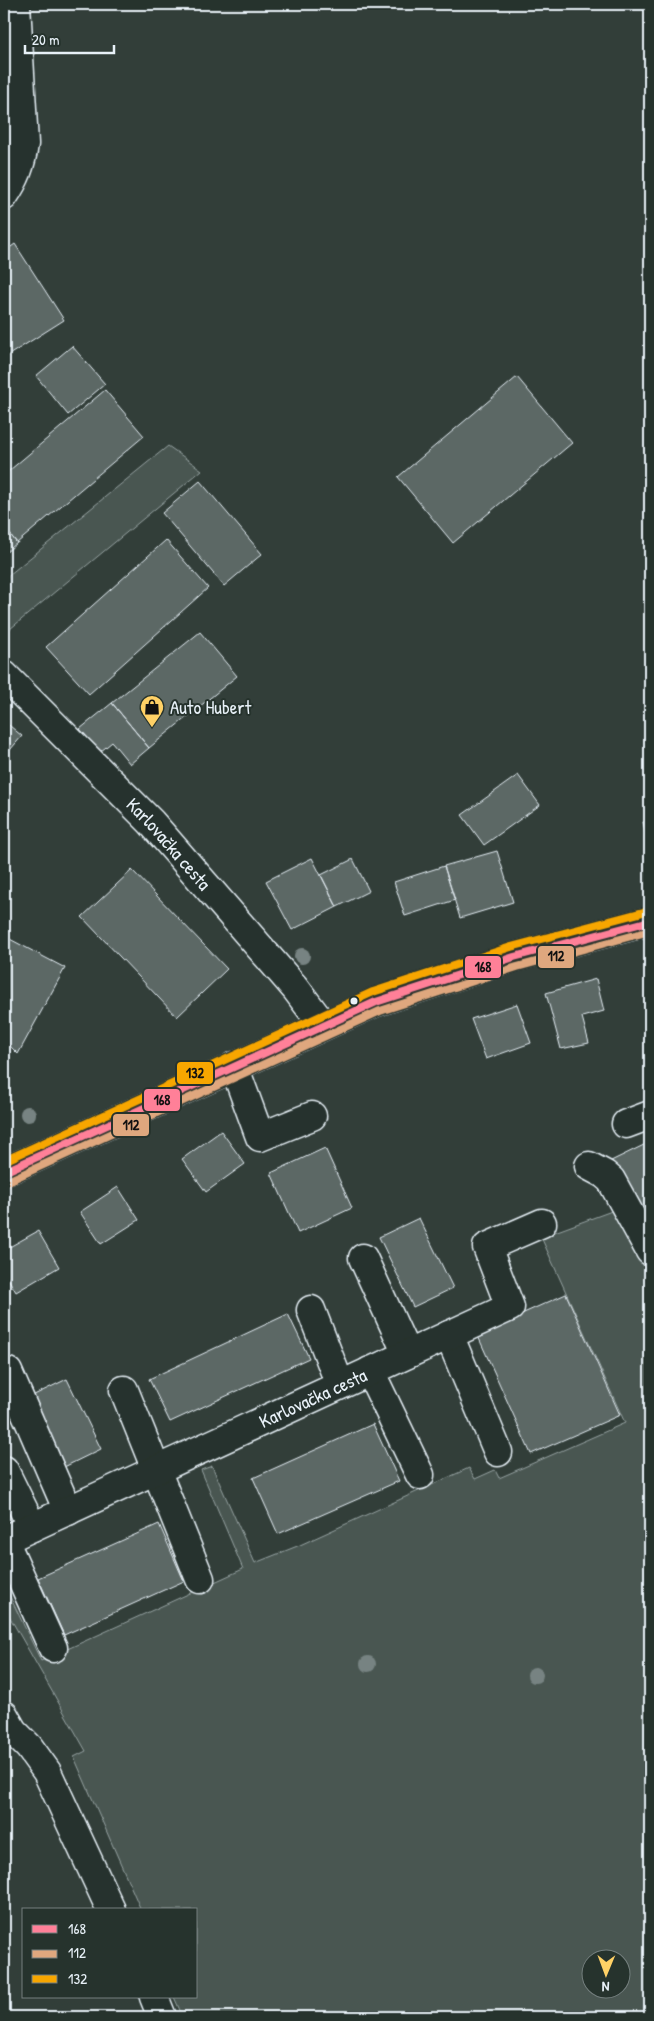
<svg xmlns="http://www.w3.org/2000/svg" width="654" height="2021" font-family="'Patrick Hand',sans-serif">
<rect width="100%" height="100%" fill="#323e39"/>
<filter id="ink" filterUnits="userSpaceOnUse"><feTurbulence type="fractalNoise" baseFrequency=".02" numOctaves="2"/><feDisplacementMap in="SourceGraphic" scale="10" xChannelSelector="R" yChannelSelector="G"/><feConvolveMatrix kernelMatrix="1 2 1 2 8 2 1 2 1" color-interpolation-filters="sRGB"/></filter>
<g filter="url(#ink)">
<path fill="#495651" stroke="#98a4a4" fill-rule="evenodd" d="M168 446 202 470 4 634V579Z
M620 1208 650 1269V2017H183L174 1997H196V1910H141L74 1757 86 1751 4 1607V1584L41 1661 243 1569 201 1470 212 1466 255 1563 300 1545 469 1468 475 1479 495 1470 499 1478 625 1423 541 1237ZM592 1958H622V1988H592Z"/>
<path fill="#5c6865" stroke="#e8f1f8" d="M15 244 64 320 4 358V252Z
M72 346 105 384 68 415 36 376Z
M517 377 572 443 453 543 398 477Z
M105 390 144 436 17 543 4 527V475Z
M200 481 262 554 224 586 162 513Z
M4 527 17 543 4 554Z
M166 540 208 588 89 694 46 647Z
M200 632 237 676 149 748 112 703Z
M112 703 149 748 130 764 112 742 100 752 80 729Z
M4 721 22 736 4 757Z
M518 775 540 805 484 845 462 815Z
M650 821V854L643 822Z
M497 851 513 902 460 918 444 866Z
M312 858 337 907 292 930 266 881Z
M353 859 369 891 337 907 321 875Z
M444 866 455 900 405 916 394 882Z
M132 870 227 969 177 1017 82 917Z
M4 936 65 968 18 1054 4 1040Z
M596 979 604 1011 582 1017 589 1043 561 1049 546 993Z
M517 1004 531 1043 486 1059 471 1019Z
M221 1131 245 1164 206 1192 182 1159Z
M650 1142V1245L609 1162Z
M325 1148 352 1208 298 1233 271 1173Z
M118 1187 139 1220 101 1244 80 1212Z
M419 1218 453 1288 413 1307 379 1237Z
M38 1231 59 1267 16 1292 4 1272V1250Z
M566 1294 620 1415 531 1454 477 1334Z
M288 1314 309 1358 170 1422 149 1379Z
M67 1379 101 1449 62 1468 28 1398Z
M373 1424 399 1481 278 1534 253 1478Z
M159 1524 184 1581 64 1635 38 1578Z"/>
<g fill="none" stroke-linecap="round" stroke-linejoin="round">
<g stroke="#e8f1f8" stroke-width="31">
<g id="minor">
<path d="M4 196C16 178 21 165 24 144L16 4"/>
<path id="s1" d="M4 675 151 822 296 989 323 1025"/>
<path d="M234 1066 260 1137 312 1116"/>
<path d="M626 1124 650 1115"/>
<path d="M589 1166 604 1174 611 1180 650 1251"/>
<path d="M4 1172 376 1002 514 957 650 921"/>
<path d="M363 1258 407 1354"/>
<path d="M311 1310 340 1385"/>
<path d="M449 1335 498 1452"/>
<path d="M370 1371 420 1475"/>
<path d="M8 1372 68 1511"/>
<path d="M124 1390 200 1579"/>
<path d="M4 1470 32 1527"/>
<path id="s2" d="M4 1540 510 1307 487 1247 542 1223"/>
<path d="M4 1540 53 1648"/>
<path d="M4 1715 13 1731 29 1747 47 1772 111 1910"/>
<path d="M154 1997 162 2017"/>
</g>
</g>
<use href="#minor" stroke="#26332d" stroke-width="28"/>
<g stroke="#26332d" stroke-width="11">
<path id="bus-1" d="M4 1172 376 1002 514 957 650 921"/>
</g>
<g stroke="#26332d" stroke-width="11">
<path id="bus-2" d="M8 1181 380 1011 517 967 650 931"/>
</g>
<g stroke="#26332d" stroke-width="11">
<path id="bus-3" d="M4 1161 373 992 511 947 647 911"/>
</g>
<use href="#bus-1" stroke="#ff8098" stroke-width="8"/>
<use href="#bus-2" stroke="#dfa77e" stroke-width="8"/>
<use href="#bus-3" stroke="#f7a600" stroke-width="8"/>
</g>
<g fill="#778382">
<circle cx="302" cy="956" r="8"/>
<circle cx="28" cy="1114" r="8"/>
<circle cx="368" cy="1664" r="8"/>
<circle cx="535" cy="1675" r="8"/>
</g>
</g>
<defs>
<g id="shop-pin" transform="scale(1.25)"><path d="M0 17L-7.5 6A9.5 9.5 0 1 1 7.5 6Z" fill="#ffd166" stroke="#26332d"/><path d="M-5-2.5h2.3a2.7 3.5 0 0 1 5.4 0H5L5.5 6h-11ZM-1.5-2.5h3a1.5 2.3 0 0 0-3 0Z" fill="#111"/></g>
</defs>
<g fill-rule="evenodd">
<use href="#shop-pin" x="152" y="707"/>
</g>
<circle fill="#e8f1f8" stroke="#26332d" stroke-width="2" cx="354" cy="1001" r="4.5"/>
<g text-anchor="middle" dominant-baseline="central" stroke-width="4" stroke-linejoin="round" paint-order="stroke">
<g font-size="19" fill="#e8f1f8" stroke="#26332d" text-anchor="start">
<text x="170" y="707">Auto Hubert</text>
</g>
<g font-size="19" fill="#e8f1f8" stroke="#26332d">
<text stroke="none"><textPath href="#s1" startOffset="236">Karlovačka cesta</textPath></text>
<text stroke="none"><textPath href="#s2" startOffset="340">Karlovačka cesta</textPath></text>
</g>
</g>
<g stroke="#26332d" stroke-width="2">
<rect x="537" y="945" width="38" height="24" rx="5" fill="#dfa77e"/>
<rect x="464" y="955" width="38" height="24" rx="5" fill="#ff8098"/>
<rect x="176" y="1061" width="38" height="24" rx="5" fill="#f7a600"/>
<rect x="143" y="1088" width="38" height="24" rx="5" fill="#ff8098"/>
<rect x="112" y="1113" width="38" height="24" rx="5" fill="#dfa77e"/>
</g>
<g font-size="14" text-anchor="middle" font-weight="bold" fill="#111">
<text x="556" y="961">112</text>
<text x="483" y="972">168</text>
<text x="195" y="1078">132</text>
<text x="162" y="1105">168</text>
<text x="131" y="1130">112</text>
</g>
<rect width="654" height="2021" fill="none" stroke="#26332d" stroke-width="20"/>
<rect x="10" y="10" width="634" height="2001" fill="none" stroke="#e8f1f8" stroke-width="2" filter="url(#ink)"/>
<rect x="22" y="1908" width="175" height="90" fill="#26332d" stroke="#747f7e"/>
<rect x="32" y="1925" width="25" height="8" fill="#ff8098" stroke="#747f7e"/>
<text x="68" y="1934" font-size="15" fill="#e8f1f8">168</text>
<rect x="32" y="1950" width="25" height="8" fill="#dfa77e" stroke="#747f7e"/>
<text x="68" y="1958" font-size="15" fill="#e8f1f8">112</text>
<rect x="32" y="1975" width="25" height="8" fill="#f7a600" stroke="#747f7e"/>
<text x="68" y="1984" font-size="15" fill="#e8f1f8">132</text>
<g transform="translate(606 1974) rotate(181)"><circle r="24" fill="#26332d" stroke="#747f7e"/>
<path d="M0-4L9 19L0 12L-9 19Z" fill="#ffd166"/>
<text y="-8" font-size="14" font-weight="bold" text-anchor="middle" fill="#e8f1f8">N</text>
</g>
<path d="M25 45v8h89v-8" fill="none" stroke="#e8f1f8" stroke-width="2.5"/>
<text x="32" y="45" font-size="15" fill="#e8f1f8" stroke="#26332d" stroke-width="4" paint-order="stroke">20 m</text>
</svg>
